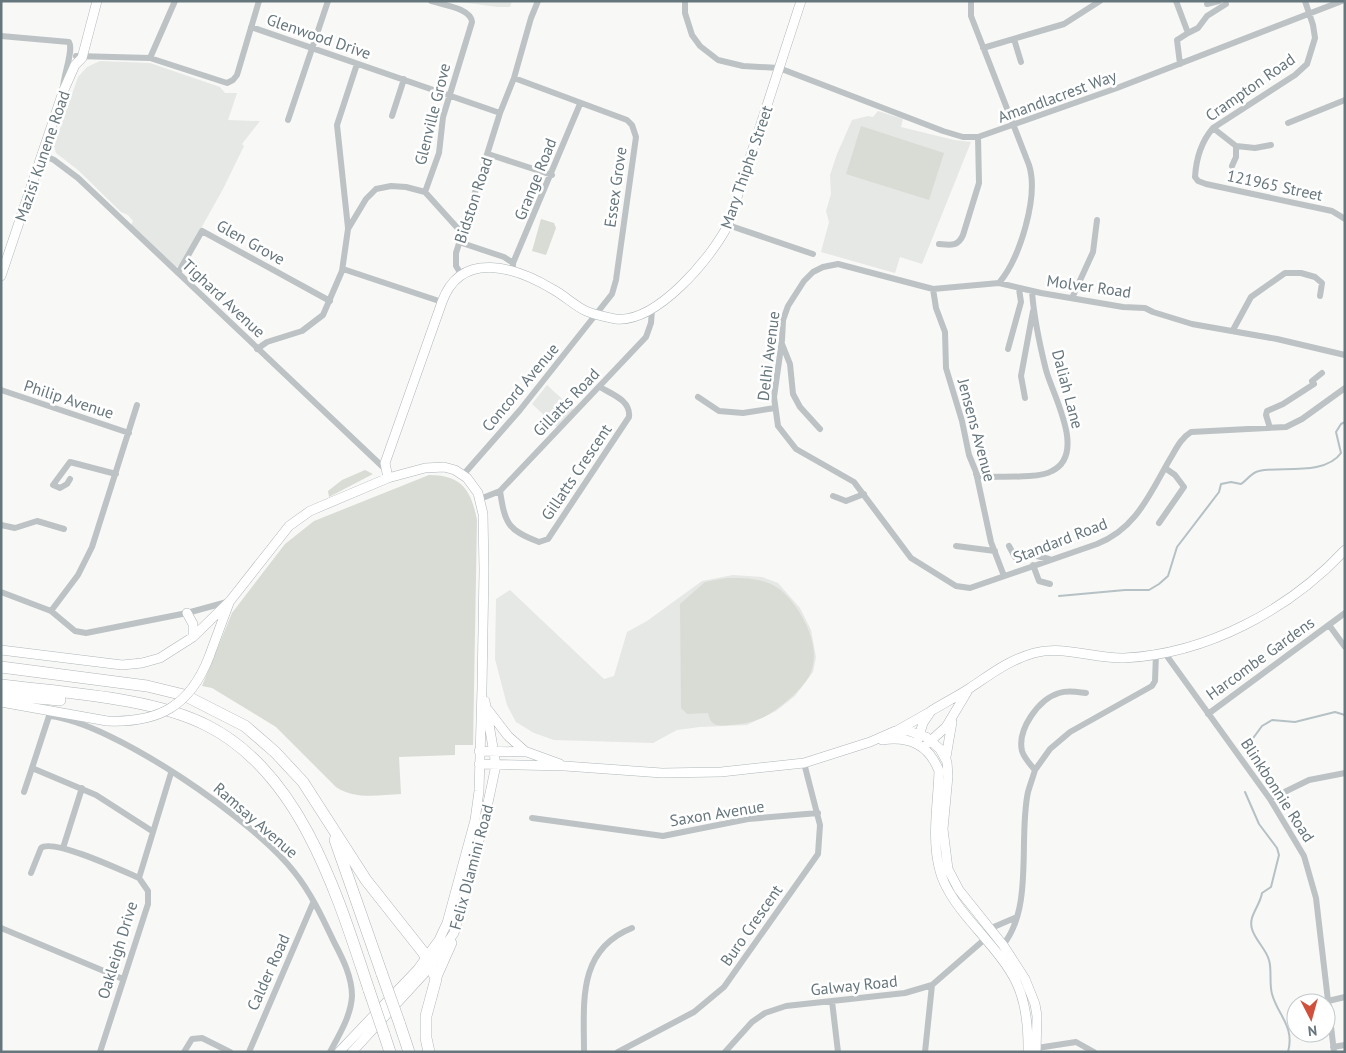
<svg xmlns="http://www.w3.org/2000/svg" width="1346" height="1053" font-family="'PT Sans',sans-serif">
<rect width="100%" height="100%" fill="#f8f8f6"/>
<path fill="#e6e8e6" d="M453 1H512L510 7H498Z
M100 61 150 63 220 87 225 93H237L228 120 260 121 242 144 244 146 223 189 180 266 175 267 131 225 133 221 128 215 121 212 78 170 56 153 54 146 78 77 87 67Z
M878 111 903 119 901 127 954 140 971 142 922 264 900 257 895 273 821 252 829 222 826 211 831 194 830 175 837 154 852 120 868 116 873 117Z
M547 385 574 410 557 427 532 404Z
M733 575 762 577 778 583 800 608 811 630 816 657 813 672 795 696 776 711 747 725 700 727 677 730 653 743 554 740 534 733 516 722 507 705 495 659 496 599 510 590 604 679 614 676 627 632 647 621 702 581Z"/>
<path fill="#d8dcd5" d="M861 126 944 153 929 200 846 174Z
M541 219 554 223 556 228 546 255 532 251Z
M365 470 373 474 329 497 328 491 342 480Z
M429 475C462 475 471 490 477 520L473 745H455V755L399 757 401 794C379 795 355 800 336 787L276 727 212 688 202 686 232 613 285 544 314 521Z
M727 578C760 578 779 580 798 610 809 627 819 651 811 672 806 687 777 711 762 718 752 722 742 724 732 725 727 725 718 727 713 723 710 721 709 717 708 713L687 714 681 708 680 604 705 582Z"/>
<g fill="none" stroke-linecap="round" stroke-linejoin="round">
<path stroke="#b5c1c4" stroke-width="2" d="M1059 596 1125 590H1149L1159 584 1168 576 1177 547 1219 492 1221 484 1231 482 1241 484C1247 480 1252 472 1259 471 1280 466 1325 476 1341 453L1336 432 1341 424 1345 422
M1248 745 1262 726 1272 720 1295 722 1335 712 1345 715
M1245 792 1259 824 1277 848 1279 855 1271 887 1262 893C1260 906 1248 916 1252 929 1255 940 1266 949 1269 960 1272 970 1269 983 1272 994 1278 1016 1295 1026 1288 1052"/>
<g stroke="#b0b7ba" stroke-width="10">
<path id="secondary" d="M1 276 63 92 75 65 82 58 97 1
M388 478 385 463 442 302C461 249 516 267 554 290 565 296 575 306 586 311 595 315 606 317 616 319 657 323 711 258 728 225L801 1
M187 613 193 624V637
M1 650 122 665 142 663 160 658 193 637 230 601 289 526 310 511 388 478 425 468 444 467 455 470 467 478 478 493 483 514 484 570 482 688 479 791 475 820 447 923 439 940 418 969 339 1052
M209 657 229 603
M1 702 107 721
M488 710 508 736 526 752
M898 730 928 713
M882 740C910 736 929 745 939 771 938 804 931 838 940 871 945 890 959 908 972 923 1012 970 1029 986 1028 1052
M917 743 923 723 931 711C944 703 958 696 970 688 991 674 1009 660 1034 653 1064 645 1094 659 1124 658 1207 654 1289 610 1345 550
M927 744 946 727 967 692
M479 751 527 752 560 764
M946 757 952 722
M479 764 565 766 662 773 721 772 804 763 870 742 895 731H909L926 737 940 749 947 762 948 776 943 829 948 869 959 890 1003 945 1025 979 1035 1004 1037 1016 1036 1052
M436 979 452 943
M352 1052 431 966 454 933 483 826 496 765 485 701"/>
</g>
<g stroke="#b1b6b8" stroke-width="12">
<path id="highway" d="M1 667 147 686 184 695 245 726 275 752 303 782 366 880 423 952 431 966 436 979 426 1016V1038L429 1052
M1 685C64 693 152 697 208 726 302 774 338 897 369 990
M1 695 60 700
M335 840 382 974
M399 1022 409 1052
M384 1034 390 1052"/>
</g>
<path stroke="#bdc2c5" stroke-width="6" d="M685 1V13L692 35 700 46 718 60 743 66 779 68 943 131 963 137H978L1117 88 1342 1
M971 1V16L1029 165C1039 196 1020 258 999 283
M1176 1 1188 33 1177 40 1180 64
M1305 1 1313 25 1315 38 1307 64 1295 75 1213 128C1201 142 1196 160 1195 177L1198 181 1206 184 1332 211 1345 219
M1207 4 1219 1
M251 27 500 113
M1188 33 1198 28 1207 16 1226 4
M1 36 69 42C74 50 63 76 63 88
M1014 39 1021 62
M983 48 1064 24 1100 1
M76 56 150 58 227 83 233 80 237 75 259 1
M150 58 175 1
M392 116 404 79
M288 120 328 1
M1288 123 1345 100
M1213 128 1236 146V157L1232 166
M1236 146 1255 148 1271 145
M41 154 54 160 78 178 384 468
M488 154 552 175
M425 192 439 153 443 117 472 22C471 8 443 5 431 1
M728 225 813 254
M348 228 337 125 357 64
M459 242 504 257 513 263V266
M939 244C950 245 958 247 963 235L979 183 978 137
M513 263 580 104
M343 269 442 302
M178 273 202 231 330 301
M461 274 456 266V253L500 113 514 78 531 18 538 1
M933 289 936 308 945 332 946 368 962 421 969 455 976 472 991 542 1004 576
M1072 298 1093 252 1097 220
M1233 330 1251 297 1285 273H1301L1315 277 1322 283 1320 296
M782 344 790 364 793 394 800 407 820 429
M257 349 267 342 302 331 323 315 342 271 348 229 366 199 376 189 391 186 406 187 425 192 462 233
M1008 349 1021 302 1019 289
M1345 355 1277 339 1192 324 1153 312 1145 308 1123 307 1041 293 999 283 933 289 838 264 823 267 813 272 804 281 788 306 783 320 782 340 774 397 778 426 796 449 854 482 911 558 956 586 970 588 1097 544C1137 528 1150 493 1170 459 1176 449 1181 438 1191 432L1286 427 1302 419 1345 388
M1 390 129 433
M698 397 719 411 743 413 775 408
M1025 398 1021 376 1033 311
M1270 428 1266 415 1267 411 1283 404 1314 384 1312 381 1322 373
M976 474 984 477C1001 476 1038 479 1052 471 1087 454 1053 396 1046 370 1040 346 1034 317 1032 292
M463 475 520 410 612 294 616 280 636 137 632 125 627 120 514 78
M70 479 67 484 60 488 53 485 70 462 116 474
M500 491C505 523 507 530 539 542L548 539 629 417C631 400 611 394 600 387
M833 496 846 501 864 494
M480 499 500 491 646 337 651 323 652 309
M1159 523 1184 487 1175 475 1165 468
M1 525 15 528 37 521 64 529
M956 546 995 551
M1009 546 1015 557 1033 555 1049 559
M1033 565 1039 581 1050 584
M1 592 51 611 75 631 86 633 187 613 227 602
M51 611 78 575 92 547 137 405
M1329 625 1345 647
M1164 652 1270 799 1304 856 1316 898 1334 1052
M50 713 32 768 96 795 152 831
M1208 714 1345 613
M50 716C114 723 255 821 295 873 311 893 323 919 334 942 343 959 352 977 352 996 351 1016 339 1035 330 1052
M1035 770 1050 749 1070 732 1152 686 1155 681 1156 654
M24 792 32 768
M1270 799 1309 780 1345 773
M532 818 663 836 748 819 818 813
M63 848 82 788
M31 873 41 848C53 838 123 871 139 878
M1 928 123 979
M989 929 1017 917
M1003 945C1034 907 1018 838 1028 792 1030 785 1033 777 1035 770 1030 764 1024 758 1022 751 1017 729 1039 699 1059 693 1068 690 1077 692 1086 693
M832 1001 838 1052
M1328 1001 1345 997
M1333 1047 1345 1045
M1037 1048 1076 1042 1094 1052
M100 1052 148 904V891L139 878 171 773
M184 1052 192 1039 202 1038 230 1052
M249 1052 313 903
M584 1052C584 1002 577 950 632 928
M618 1052 694 1012 724 987 818 854 820 825 804 763
M725 1052 752 1022 765 1013 786 1006 905 993 932 985 985 939
M925 1052 932 985"/>
<use href="#secondary" stroke="#fff" stroke-width="9"/>
<use href="#highway" stroke="#fff" stroke-width="11"/>
<g stroke="#b0b7ba" stroke-width="10" stroke-linecap="butt">
<path id="secondary-bridge" d="M107 721C159 723 190 706 209 657"/>
</g>
<g stroke="#b1b6b8" stroke-width="12" stroke-linecap="butt">
<path id="highway-bridge" d="M382 974 399 1022
M369 990 384 1034"/>
</g>
<use href="#secondary-bridge" stroke="#fff" stroke-width="9"/>
<use href="#highway-bridge" stroke="#fff" stroke-width="11"/>
</g>
<g text-anchor="middle" dominant-baseline="central" stroke-width="5" stroke-linejoin="round" paint-order="stroke">
<g font-size="16" fill="#66767d" stroke="#fff">
<text transform="translate(319 36) rotate(19)">Glenwood Drive</text>
<text transform="translate(1250 87) rotate(-35)">Crampton Road</text>
<text transform="translate(1057 96) rotate(-20)">Amandlacrest Way</text>
<text transform="translate(432 114) rotate(-76)">Glenville Grove</text>
<text transform="translate(42 156) rotate(-71)">Mazisi Kunene Road</text>
<text transform="translate(746 167) rotate(-71)">Mary Thiphe Street</text>
<text transform="translate(535 179) rotate(-68)">Grange Road</text>
<text transform="translate(1275 185) rotate(12)">121965 Street</text>
<text transform="translate(615 187) rotate(-82)">Essex Grove</text>
<text transform="translate(473 200) rotate(-72)">Bidston Road</text>
<text transform="translate(251 242) rotate(29)">Glen Grove</text>
<text transform="translate(1089 286) rotate(8)">Molver Road</text>
<text transform="translate(224 298) rotate(43)">Tighard Avenue</text>
<text transform="translate(768 356) rotate(-83)">Delhi Avenue</text>
<text transform="translate(520 387) rotate(-50)">Concord Avenue</text>
<text transform="translate(1068 389) rotate(75)">Daliah Lane</text>
<text transform="translate(69 399) rotate(18)">Philip Avenue</text>
<text transform="translate(566 402) rotate(-46)">Gillatts Road</text>
<text transform="translate(977 430) rotate(75)">Jensens Avenue</text>
<text transform="translate(576 472) rotate(-56)">Gillatts Crescent</text>
<text transform="translate(1060 540) rotate(-21)">Standard Road</text>
<text transform="translate(1260 658) rotate(-36)">Harcombe Gardens</text>
<text transform="translate(1278 790) rotate(57)">Blinkbonnie Road</text>
<text transform="translate(717 813) rotate(-9)">Saxon Avenue</text>
<text transform="translate(256 820) rotate(41)">Ramsay Avenue</text>
<text transform="translate(471 867) rotate(-75)">Felix Dlamini Road</text>
<text transform="translate(751 925) rotate(-55)">Buro Crescent</text>
<text transform="translate(117 950) rotate(-73)">Oakleigh Drive</text>
<text transform="translate(268 972) rotate(-66)">Calder Road</text>
<text transform="translate(854 985) rotate(-6)">Galway Road</text>
</g>
</g>
<rect width="1346" height="1053" fill="none" stroke="#66767d" stroke-width="5"/>
<g transform="translate(1311 1018) rotate(174)"><circle r="24" fill="#ffffff" stroke="#c2c8cb"/>
<path d="M0-4L9 19L0 12L-9 19Z" fill="#d1503c"/>
<text y="-8" font-size="14" font-weight="bold" text-anchor="middle" fill="#66767d">N</text>
</g>
</svg>
